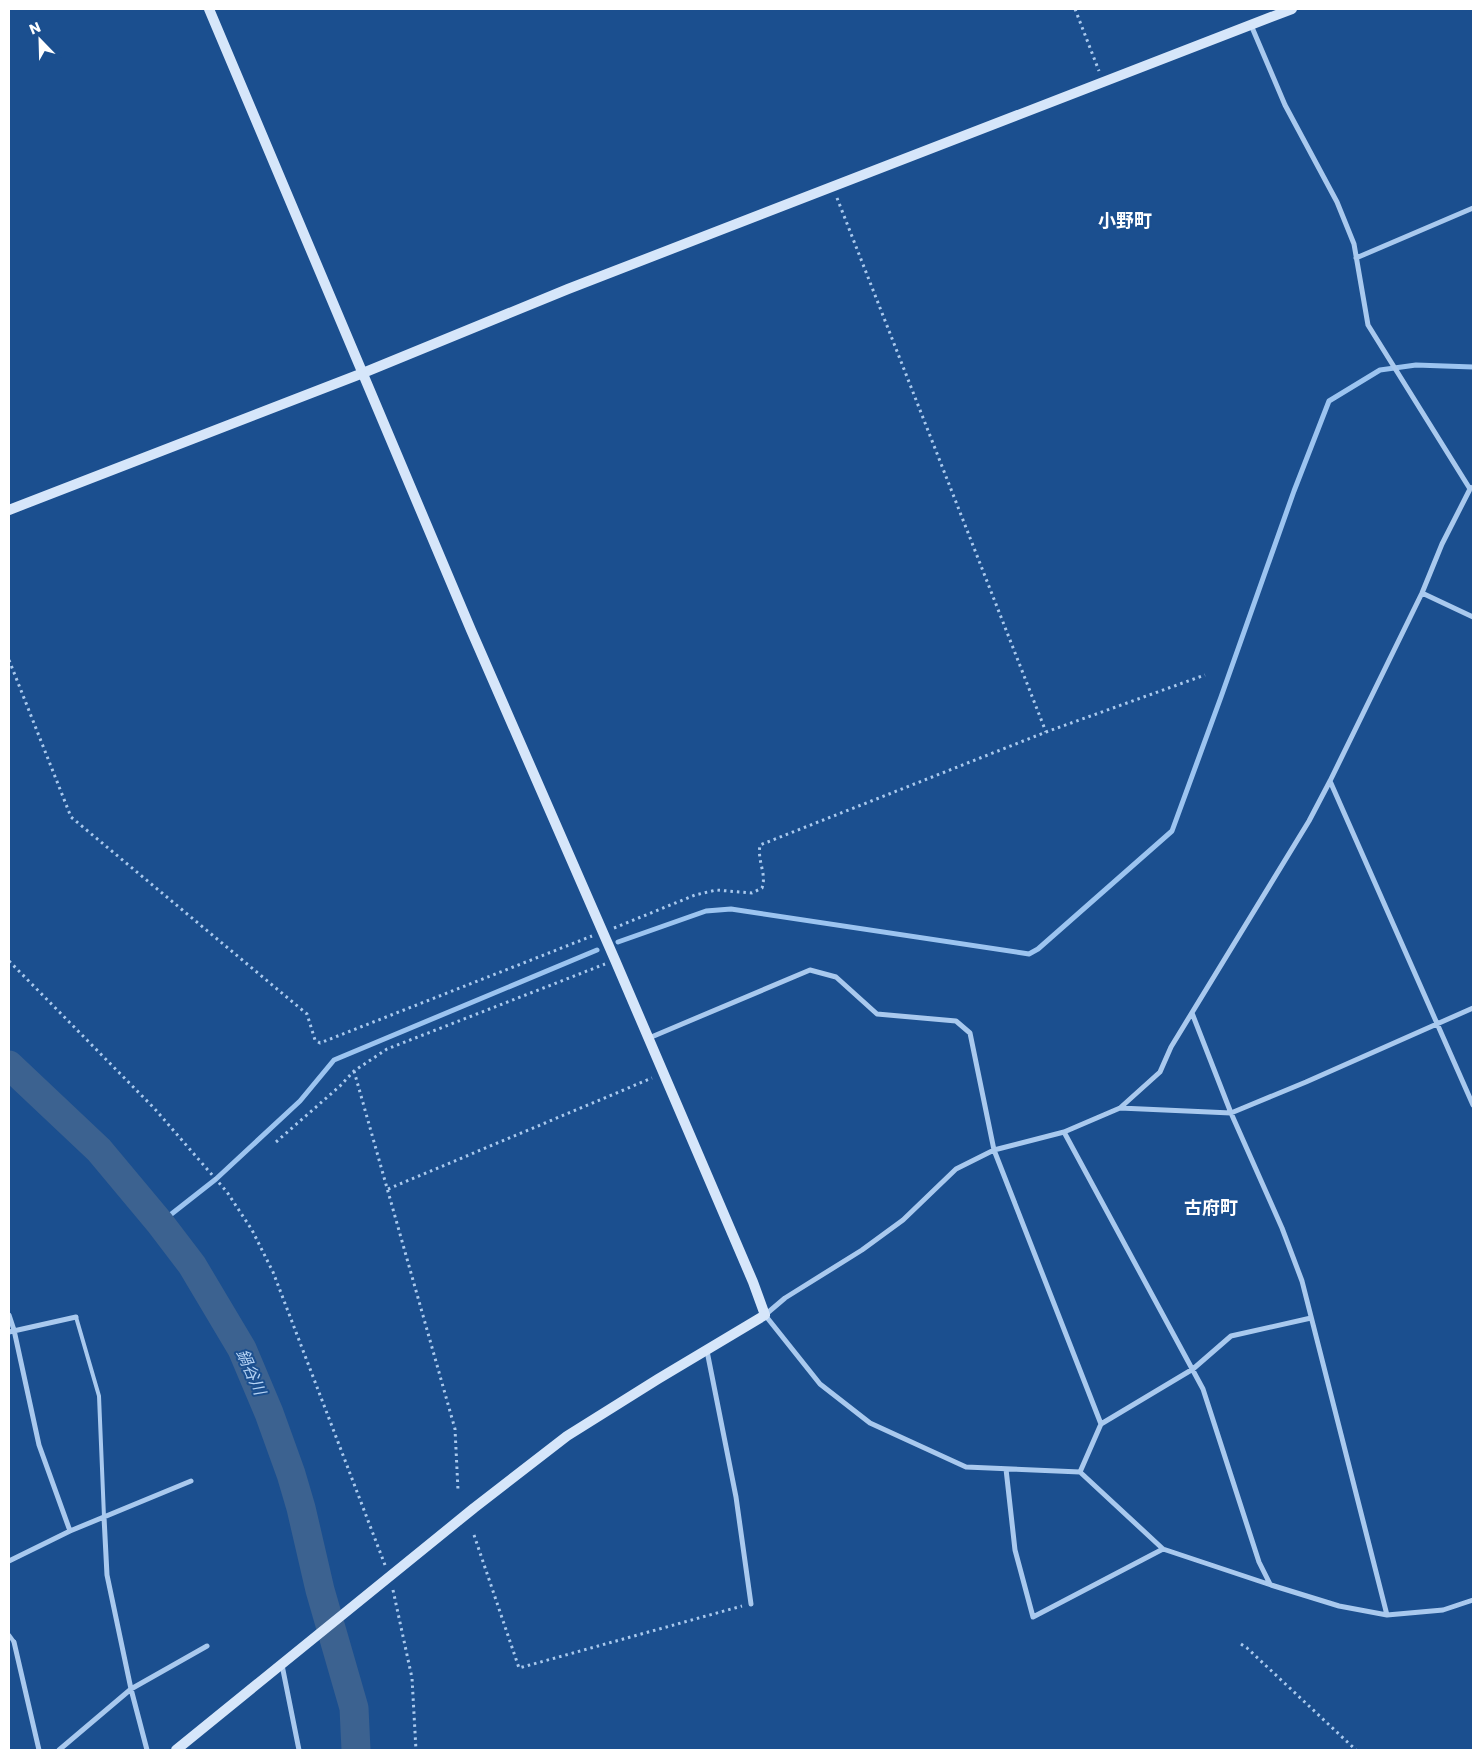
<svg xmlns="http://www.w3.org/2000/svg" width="1482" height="1759" font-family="Poppins,'Noto Sans JP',sans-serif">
<rect width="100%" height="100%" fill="#1b4f8f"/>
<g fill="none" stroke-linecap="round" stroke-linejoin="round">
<path stroke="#9cc4f0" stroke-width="5" d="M618 942 706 911 731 909 1029 954 1038 949 1172 831 1221 697 1294 491 1329 401 1380 370 1416 365 1473 367
M160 1223 216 1179 300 1101 334 1060 597 950"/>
<path stroke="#3c6290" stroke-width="29" d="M9 1065 99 1150 160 1223 192 1265 242 1349 269 1413 291 1474 301 1508 320 1590 354 1708 356 1750"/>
<path stroke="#a9c9ee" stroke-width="3" stroke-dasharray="2.5 4" stroke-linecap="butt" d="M1075 9 1099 71
M837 198 1046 732
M9 660 71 817 307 1014 315 1040 320 1043 592 936
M614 928 695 895 716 890 752 893 762 888C767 874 757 861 760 845L1046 732 1205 675
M9 961 154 1108 227 1192 252 1230 273 1272 385 1565
M354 1071 455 1429 458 1490
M276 1142 340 1086 354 1071 387 1049 605 964
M388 1189 652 1078
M474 1535 519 1668 742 1606
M393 1590 412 1678 416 1750
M1241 1644 1247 1648 1356 1750"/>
<path stroke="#a9c9ee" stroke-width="4" d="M76 1317 99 1396 104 1517
M9 1635 14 1642"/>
<path stroke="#a9c9ee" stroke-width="5" d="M1251 25 1285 105 1337 202 1354 244 1368 325 1470 489
M1356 258 1473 208
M1473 487 1470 489 1442 544 1422 593 1330 781 1309 821 1171 1047 1160 1072 1120 1108 1064 1132 994 1150 956 1169 903 1220 862 1250 785 1298 765 1315 820 1384 870 1423 966 1467 1080 1472 1163 1549 1271 1585 1339 1606 1387 1615 1443 1610 1473 1600
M1422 593 1473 617
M1330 781 1473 1105
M1192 1013 1231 1113 1282 1228 1302 1281 1387 1615
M649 1038 810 970 836 977 877 1014 956 1021 970 1033 994 1150 1101 1424
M1120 1108 1231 1113 1306 1082 1473 1008
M1064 1132 1203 1389 1259 1562 1270 1584
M9 1315 14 1330 39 1445 70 1531
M9 1332 76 1317
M707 1351 736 1497 751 1604
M1006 1469 1015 1550 1033 1617 1163 1549
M1080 1472 1101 1424 1193 1369 1231 1336 1311 1318
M104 1517 107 1575 131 1689 147 1750
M9 1561 70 1531 191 1481
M14 1642 39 1750
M282 1665 299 1750
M59 1750 131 1689 207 1646"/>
<path stroke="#d6e6fa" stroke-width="10" d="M9 510 363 373 568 289 1292 9
M176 1750 474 1508 567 1436 658 1379 765 1315 753 1282 615 960 471 630 209 9"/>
</g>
<g text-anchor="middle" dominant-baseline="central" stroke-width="4" stroke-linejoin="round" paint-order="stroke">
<g font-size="16" font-style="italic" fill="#b5d3f5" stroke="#1b4f8f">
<text transform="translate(251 1372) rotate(66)">鍋谷川</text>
</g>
<g font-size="18" font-weight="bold" fill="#fff" stroke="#1b4f8f">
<text x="1125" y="220">小野町</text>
<text x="1211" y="1207">古府町</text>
</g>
</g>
<rect width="1482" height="1759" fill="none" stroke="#ffffff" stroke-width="20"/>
<g transform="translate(40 40) rotate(337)" stroke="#1b4f8f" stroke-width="4" paint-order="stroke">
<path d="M0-4L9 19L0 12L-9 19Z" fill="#ffffff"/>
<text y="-8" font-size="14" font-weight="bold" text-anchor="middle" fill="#ffffff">N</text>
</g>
</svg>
